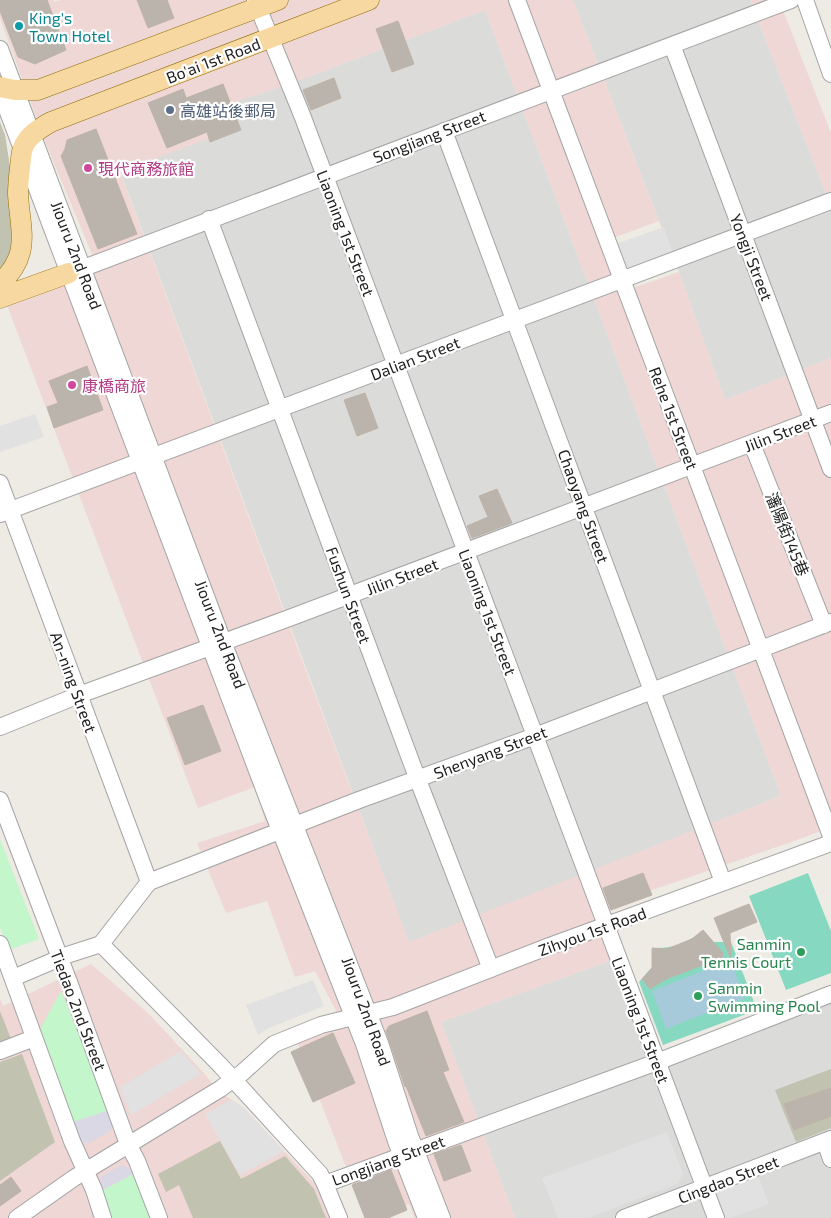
<svg xmlns="http://www.w3.org/2000/svg" width="831" height="1218" font-family="'Exo 2','Noto Sans TC',sans-serif">
<rect width="100%" height="100%" fill="#eeebe4"/>
<path fill="#dbdbda" d="M573 0H750L831 207V358L725 400 679 272Z
M485 10 781 796 409 943 120 171 231 130 222 106 295 82Z
M612 960 650 1061 831 996V1218H515L441 1022Z"/>
<path fill="#eed7d4" fill-rule="evenodd" d="M0 0H53L54 2 61 0H573L659 221 613 238 633 288 679 272 725 400 831 358V827L797 840 594 910 612 960 441 1022 515 1218H415L409 1204 380 1218H366L296 1039 343 1024 315 971 295 977 267 901 226 913 197 843 265 821 255 787 198 808 7 305 99 271 44 139 0 18ZM485 10 781 796 409 942 305 668 120 172 232 130 223 106 295 82Z
M750 0H779L831 133V207Z
M91 964 148 1013 204 1073 218 1091 243 1107 347 1218H0V999L3 1006Z"/>
<path fill="#c1c2b0" d="M0 122 5 135 9 160 20 250 0 279Z
M0 1011 11 1039 0 1042Z
M22 1054 55 1142 0 1181V1062Z
M831 1069V1128L796 1142 775 1090Z
M220 1141 241 1179 285 1156 314 1189 326 1218H193L179 1185 166 1192 158 1174Z"/>
<path fill="#c3f6cb" d="M0 839 39 939 9 950 0 928Z
M61 991 110 1110 73 1122 39 1031Z
M133 1174 151 1218H111L101 1191Z"/>
<path fill="#86d9c0" d="M808 873 831 931V973L786 990 749 896Z
M703 930 713 942H731L757 1010 663 1045 639 982 652 967V948C672 949 688 943 703 930Z"/>
<path fill="#e1e1e1" d="M664 227 672 252 624 269 616 244Z
M35 414 44 437 0 452V426Z
M313 980 324 1006 267 1029 258 1035 246 1005Z
M181 1051 201 1074 131 1115 120 1087Z
M230 1100 243 1107 284 1151 240 1175 205 1114Z
M667 1132 683 1174 677 1184 588 1218H558L542 1178Z
M757 1173 769 1204 730 1218H725L715 1191Z"/>
<path fill="#d9d8e4" d="M110 1110 115 1123 110 1131 87 1144 80 1140 73 1122Z
M121 1165 131 1169 133 1174 101 1191 100 1184 102 1176Z"/>
<path fill="#a6cad9" d="M730 960 745 998 666 1029 652 991Z"/>
<path fill="#bab4ad" stroke="#bfb3a7" d="M0 0H47L66 50 35 64 18 57 0 11Z
M137 0H167L174 18 148 28Z
M398 21 414 64 392 72 376 29Z
M334 78 341 98 311 110 303 90Z
M223 84 241 130 210 142 207 132 167 148 148 103 183 89 186 98Z
M96 129 137 234 98 249 61 156 65 149 67 140Z
M87 366 103 410 54 428 47 407 58 403 49 381Z
M365 393 378 428 357 436 344 400Z
M497 489 512 523 472 538 467 526 488 517 479 496Z
M203 705 221 751 185 765 167 718Z
M643 873 652 895 611 910 603 888Z
M749 904 757 922 730 933 731 957H730L714 918Z
M703 930 723 953 722 960 713 961 666 979 650 989 642 979 652 968V948L667 949 692 939Z
M427 1011 449 1070 443 1072 464 1122 426 1136 406 1086 405 1087 386 1031 389 1026Z
M333 1033 355 1083 313 1102 291 1052Z
M831 1088V1116L794 1130 784 1104Z
M461 1145 471 1171 444 1181 434 1154Z
M391 1170 407 1210 388 1218H365L352 1185Z
M11 1177 21 1191 0 1206V1185Z"/>
<g fill="none" stroke-linecap="round" stroke-linejoin="round">
<g stroke="#a4a4a4" stroke-width="18">
<path id="minor" d="M255 0 302 115 716 1218
M517 0 831 836
M805 0 831 74
M672 45 831 469
M0 49 227 652 380 1043 410 1136 442 1218
M0 91 270 805 364 1044 396 1141 426 1218
M444 131 723 882
M209 219 418 780 491 969
M73 272 791 0
M752 444 824 625
M0 483 149 882
M0 514 831 201
M0 727 79 695 292 617 831 413
M0 800 69 982 128 1144 137 1161 159 1218
M149 882 101 944 221 1066 320 1174 325 1184 657 1062 831 994
M149 882 359 800 535 736 831 622
M0 944 72 1141 94 1190 103 1218
M13 978 67 955 101 944
M0 1051 34 1038
M825 1141 831 1159
M325 1184 339 1218
M17 1218 74 1178 220 1089 242 1073 274 1044 321 1025 393 1007 547 947 831 843
M624 1218 831 1139"/>
</g>
<g stroke="#8f6d08" stroke-width="21">
<path id="major" d="M0 87 15 90H38L278 0
M0 284C32 253 20 231 18 194 18 185 19 176 20 167 21 161 21 153 23 148 27 136 40 128 51 122L369 0
M0 298 69 273"/>
</g>
<use href="#minor" stroke="#fff" stroke-width="16"/>
<use href="#major" stroke="#f7d8a0" stroke-width="20"/>
</g>
<circle fill="#0f9aa8" stroke="#fff" stroke-width="2" cx="19" cy="26" r="5"/>
<circle fill="#5c6f8a" stroke="#fff" stroke-width="2" cx="170" cy="110" r="5"/>
<g fill="#d1479c" stroke="#fff" stroke-width="2">
<circle cx="88" cy="168" r="5"/>
<circle cx="72" cy="385" r="5"/>
</g>
<g fill="#2e9e5b" stroke="#fff" stroke-width="2">
<circle cx="801" cy="952" r="5"/>
<circle cx="698" cy="996" r="5"/>
</g>
<g text-anchor="middle" dominant-baseline="central" stroke-width="4.5" stroke-linejoin="round" paint-order="stroke">
<g font-size="16" fill="#0d838f" stroke="#fff" text-anchor="start">
<text x="29" y="17">King's<tspan x="29" dy="18">Town Hotel</tspan></text>
</g>
<g font-size="16" fill="#1d1d1d" stroke="#fff">
<text transform="translate(213 60) rotate(-21)">Bo'ai 1st Road</text>
<text transform="translate(429 136) rotate(-21)">Songjiang Street</text>
<text transform="translate(346 233) rotate(69)">Liaoning 1st Street</text>
<text transform="translate(77 255) rotate(69)">Jiouru 2nd Road</text>
<text transform="translate(752 257) rotate(69)">Yongji Street</text>
<text transform="translate(415 358) rotate(-21)">Dalian Street</text>
<text transform="translate(674 418) rotate(69)">Rehe 1st Street</text>
<text transform="translate(780 433) rotate(-21)">Jilin Street</text>
<text transform="translate(584 506) rotate(70)">Chaoyang Street</text>
<text transform="translate(788 534) rotate(68)">瀋陽街145巷</text>
<text transform="translate(402 576) rotate(-21)">Jilin Street</text>
<text transform="translate(349 595) rotate(70)">Fushun Street</text>
<text transform="translate(488 612) rotate(69)">Liaoning 1st Street</text>
<text transform="translate(221 634) rotate(69)">Jiouru 2nd Road</text>
<text transform="translate(74 682) rotate(70)">An-ning Street</text>
<text transform="translate(490 752) rotate(-21)">Shenyang Street</text>
<text transform="translate(592 931) rotate(-20)">Zihyou 1st Road</text>
<text transform="translate(79 1010) rotate(69)">Tiedao 2nd Street</text>
<text transform="translate(367 1011) rotate(70)">Jiouru 2nd Road</text>
<text transform="translate(641 1020) rotate(69)">Liaoning 1st Street</text>
<text transform="translate(388 1160) rotate(-20)">Longjiang Street</text>
<text transform="translate(728 1179) rotate(-21)">Cingdao Street</text>
</g>
<g font-size="16" fill="#4e5e75" stroke="#fff" text-anchor="start">
<text x="180" y="110">高雄站後郵局</text>
</g>
<g font-size="16" fill="#b23c85" stroke="#fff" text-anchor="start">
<text x="98" y="168">現代商務旅館</text>
<text x="82" y="385">康橋商旅</text>
</g>
<g font-size="16" fill="#27864d" stroke="#fff" text-anchor="end">
<text x="791" y="943">Sanmin<tspan x="791" dy="18">Tennis Court</tspan></text>
<text x="708" y="987" text-anchor="start">Sanmin<tspan x="708" dy="18">Swimming Pool</tspan></text>
</g>
</g>
</svg>
